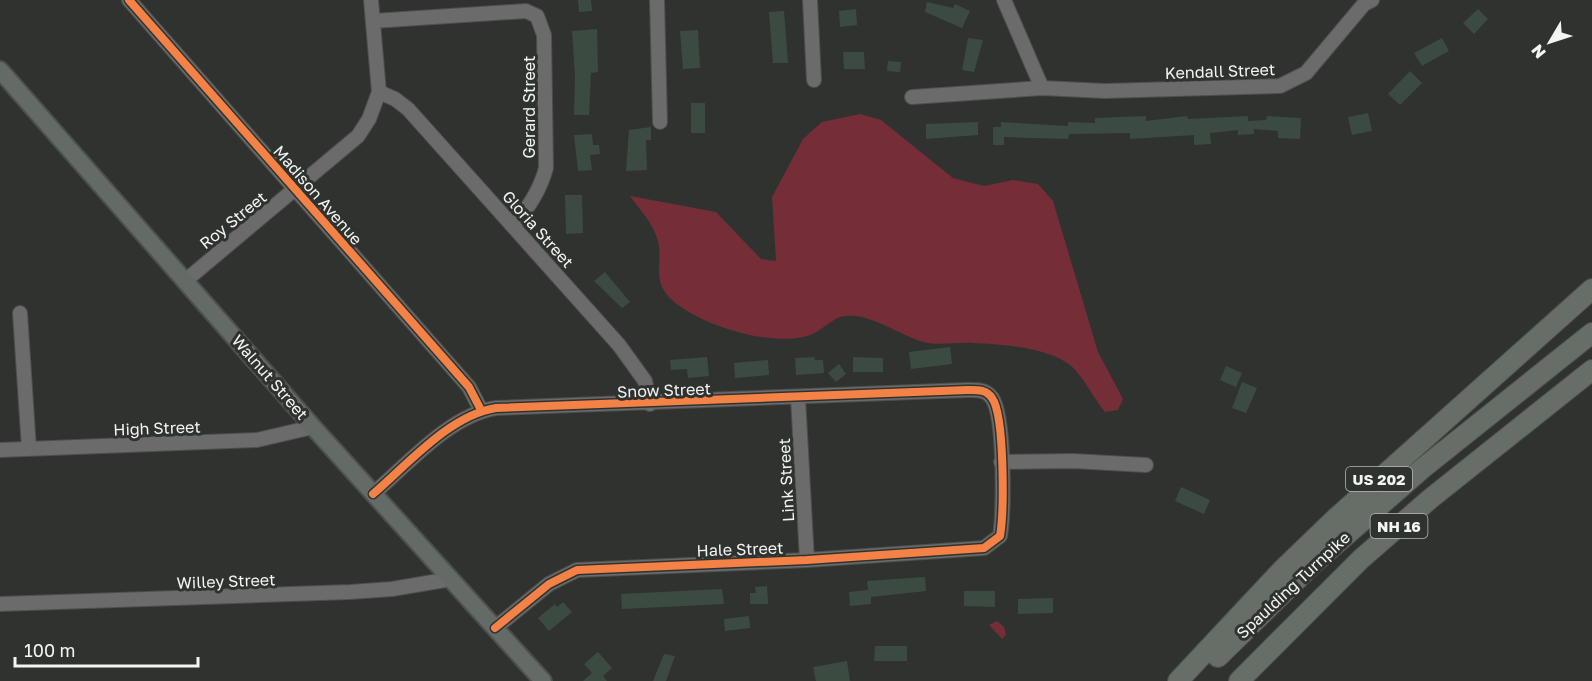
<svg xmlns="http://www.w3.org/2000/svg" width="1592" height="681" font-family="'Golos Text',sans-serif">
<rect width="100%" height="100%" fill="#303230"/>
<path fill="#752d37" d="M860 114 881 120 953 178 984 186 1013 180 1038 184 1053 201 1098 352 1123 399 1118 410 1105 412C1094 399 1087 383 1076 371 1057 348 1002 344 973 343 957 342 938 346 923 342 899 335 872 314 846 316 834 316 822 331 810 335 774 348 702 326 673 301 649 280 665 261 657 238 652 222 640 210 630 196L716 212 761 259 776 261 772 197 803 139 822 122Z
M997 621 1004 627 1006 635 1002 639 989 625Z"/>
<path fill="#3c4b41" d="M578 0H591L592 11 579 12Z
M927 2 953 8 955 4 970 11 962 28 925 12Z
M856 9 857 25 840 27 839 11Z
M1478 9 1488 19 1474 34 1463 23Z
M784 11 788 63H773L769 12Z
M597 29 598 72 591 73 589 115H574L575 76 572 31Z
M698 30 700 68 683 69 680 31Z
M968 38 983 40 974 72 962 70Z
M1442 38 1449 51 1422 66 1414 53Z
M843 52H864L865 69H844Z
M888 61 901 62 900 72 887 71Z
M1410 71 1422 83 1400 105 1388 94Z
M691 103H705V133H691Z
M1368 113 1372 131 1352 135 1348 117Z
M1146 116V121L1187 116 1188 119 1248 116V121L1266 120 1267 116 1301 118 1300 139 1278 138V131L1254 129V134L1238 135V130L1210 133 1211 144 1194 145V135L1130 139V133L1069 134 1068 139 1004 137V145H993V127H1001V122L1068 126V122L1095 123V118Z
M978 122V135L926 139V124Z
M651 127V140H646L647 170 626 171 629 130Z
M592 134 593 145H599L600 154 590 155 592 170 578 171 574 135Z
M565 195H582L583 233 566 234Z
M605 272 630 302 622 308 594 281Z
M950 347 952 364 911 369 909 352Z
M707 357 709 376 688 378 687 369 671 370 670 360Z
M814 357 815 360H823L824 373 796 375 795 358Z
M853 357 883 358V372H853Z
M768 360 769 375 735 378 734 363Z
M839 364 846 374 836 382 828 373Z
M1226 366 1242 373 1236 387 1220 380Z
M1242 382 1257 388 1246 413 1232 408Z
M1181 487 1210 500 1204 514 1175 501Z
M925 577 926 591 871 597V604L850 606 849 592 868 590 867 581Z
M767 586 768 604H750V593H756L755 587Z
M722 589 724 604 622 609 621 594Z
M964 591H995V607L964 606Z
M1053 598V613L1018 614V599Z
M563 602 572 612 549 631 538 618 555 604 557 607Z
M749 616 750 628 725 631 724 619Z
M875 646H907V661H874Z
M598 652 612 668 603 676 607 681H583L592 673 584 664Z
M664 654 675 656 666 681H653Z
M847 661 850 681H816L813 667Z"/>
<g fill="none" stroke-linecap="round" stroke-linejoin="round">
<g stroke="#4d4f4d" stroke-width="16">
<path id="minor" d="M129 0 469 387 481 410
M657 0 660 122
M810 0 814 80
M1004 0 1042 88
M373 21 526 11 537 16 544 35 546 168C540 191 528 207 514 226
M379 92 395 99 408 109 619 345 645 381 650 404
M912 97 1042 88 1105 91 1280 86 1306 73 1364 4 1372 0
M185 281 358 136 369 119 379 92 371 0
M20 313 29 449
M798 398 807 560
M0 450 257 440 313 427
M1001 462 1073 461 1146 465
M373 494C408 464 450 415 496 408L967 390C977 390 986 389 992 398 1005 416 1004 513 1000 536L984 548 807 560 577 570 549 584 495 628
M0 604 350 592 392 589 451 579"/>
</g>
<g stroke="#4d4f4d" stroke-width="20">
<path id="major" d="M0 70 313 427 543 681"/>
</g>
<g stroke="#4d4f4d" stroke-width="22">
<path id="highway" d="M1218 657 1312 565 1423 468 1592 333
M1178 681 1282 570 1336 518 1592 289
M1239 681 1361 559 1430 499 1592 370"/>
</g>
<use href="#minor" stroke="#6a6b6a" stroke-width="14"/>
<use href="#major" stroke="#646a66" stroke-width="16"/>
<use href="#highway" stroke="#676e67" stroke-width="20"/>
<g stroke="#2f332f" stroke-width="11">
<path id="cycleway" d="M129 0 469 387 481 410
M373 494C408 464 450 415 496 408L967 390C977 390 986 389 992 398 1005 416 1004 513 1000 536L984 548 807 560 577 570 549 584 495 628"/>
</g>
<use href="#cycleway" stroke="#f48246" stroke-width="8"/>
</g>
<g text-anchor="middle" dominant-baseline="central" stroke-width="6" stroke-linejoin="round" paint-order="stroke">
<g fill="#2f332f" stroke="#b8bbb8" stroke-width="1.5">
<rect x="1346" y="467" width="66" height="24" rx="4.5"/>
<rect x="1370.5" y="514" width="57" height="24" rx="4.5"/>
</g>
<g font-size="15" font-weight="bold" fill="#f3f5f3">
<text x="1379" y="479">US 202</text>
<text x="1399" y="526">NH 16</text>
</g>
<g font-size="16" fill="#f3f5f3" stroke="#2f332f">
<text transform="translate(1220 71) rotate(-2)">Kendall Street</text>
<text transform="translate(529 107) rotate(-90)">Gerard Street</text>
<text transform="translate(318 195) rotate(49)">Madison Avenue</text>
<text transform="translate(233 220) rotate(-39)">Roy Street</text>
<text transform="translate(538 229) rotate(48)">Gloria Street</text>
<text transform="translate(270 377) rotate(49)">Walnut Street</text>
<text transform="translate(664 390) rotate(-2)">Snow Street</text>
<text transform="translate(157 428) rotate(-2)">High Street</text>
<text transform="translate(786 480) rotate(-93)">Link Street</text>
<text transform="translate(740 549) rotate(-2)">Hale Street</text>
<text transform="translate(226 581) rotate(-2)">Willey Street</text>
<text transform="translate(1293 585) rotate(-43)">Spaulding Turnpike</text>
</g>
</g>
<g transform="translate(1550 42) rotate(231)" stroke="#2f332f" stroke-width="4.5" paint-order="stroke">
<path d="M0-4.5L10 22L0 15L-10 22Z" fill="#f3f5f3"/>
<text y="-9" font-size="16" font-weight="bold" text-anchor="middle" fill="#f3f5f3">N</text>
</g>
<path d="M15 657v9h183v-9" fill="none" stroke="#f3f5f3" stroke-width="3"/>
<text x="24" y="657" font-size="18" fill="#f3f5f3" stroke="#2f332f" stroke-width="4.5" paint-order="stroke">100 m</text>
</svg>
